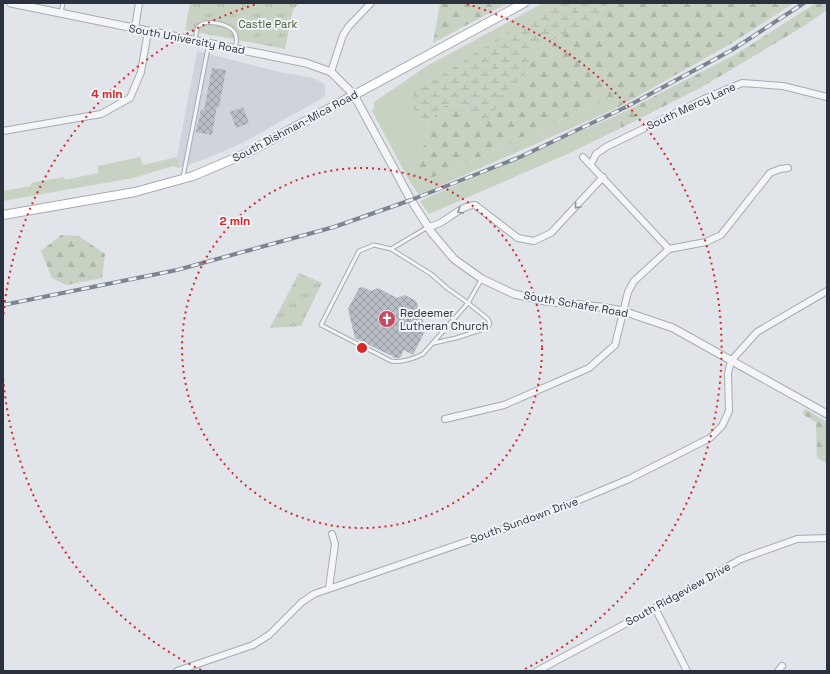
<svg xmlns="http://www.w3.org/2000/svg" width="830" height="674" font-family="'Space Grotesk',sans-serif">
<defs>
<pattern id="forest-firs" width="22" height="20" patternUnits="userSpaceOnUse"><rect width="22" height="20" fill="#c7d2c2"/><path d="M5 1l3.5 6h-7zM16 11l3.5 6h-7z" fill="#abb5a8"/></pattern>
<pattern id="wetland-marsh" width="20" height="14" patternUnits="userSpaceOnUse"><rect width="20" height="14" fill="#c7d2c2"/><path d="M1 5h8M5 5V1M11 12h8M15 12V8" fill="none" stroke="#abb5a8"/></pattern>
<pattern id="park-tufts" width="24" height="20" patternUnits="userSpaceOnUse"><rect width="24" height="20" fill="#c7d2c2"/><path d="M3 7l-1-3M5 7V3M7 7l1-3M15 17l-1-3M17 17v-4M19 17l1-3" fill="none" stroke="#abb5a8"/></pattern>
<pattern id="building-cross-hatch" width="8" height="8" patternUnits="userSpaceOnUse"><rect width="8" height="8" fill="#b8bdc5"/><path d="M0 0l8 8M0 8l8-8" fill="none" stroke="#969aa1"/></pattern>
</defs>
<rect width="100%" height="100%" fill="#e1e4e9"/>
<path fill="#cfd3db" d="M197 51 279 72 313 78 323 83 325 87V95L321 99 242 143 208 158 179 168 177 157Z"/>
<path fill="#c7d2c2" d="M543 3H553L413 109 428 123 426 143 415 156 442 174 603 101 617 108 419 195 410 182 372 111 374 108V102L427 66Z
M620 114 621 128 572 152 429 214 420 201Z
M140 157 143 165 177 157 179 168 173 166 133 178 3 201V191L31 186V183L64 177 65 180 98 173V166Z"/>
<path fill="url(#forest-firs)" d="M440 3H508L433 43Z
M608 3H794L732 43 617 108 603 101 442 174 420 181 412 164 415 156 426 143 428 123 444 106 459 104 481 123 499 97 523 79 533 49 595 20Z
M816 3H827V10L804 26 702 87 621 128 620 114 736 54Z
M61 235 79 236 105 254 102 278 66 285 52 278 41 251Z
M805 409 827 422V463L817 458 816 422 802 414Z"/>
<path fill="url(#wetland-marsh)" d="M553 3H608L595 20 533 49 523 79 499 97 493 119 481 123 459 104 444 106 428 123 413 109 414 93Z"/>
<path fill="url(#park-tufts)" d="M190 3H299L293 10 285 49 185 30Z
M299 273 322 283 301 326 270 328Z"/>
<path fill="url(#building-cross-hatch)" d="M212 68 226 70 219 107 217 106 212 135 196 132 201 110H204Z
M243 107 249 123 236 128 230 112Z
M363 287 371 291 378 288 397 298 405 295 416 301 426 329 413 355 404 350 400 358H396L355 338 348 309 359 288Z"/>
<g fill="none" stroke-linecap="round" stroke-linejoin="round">
<g stroke="#a6abb3" stroke-width="5">
<path id="service" d="M61 13 63 3
M195 40C196 36 196 30 198 27 205 18 230 24 235 33 238 38 236 43 235 49
M183 177 209 43
M428 227 391 249 431 274 447 288 468 303 481 280
M391 249 374 245 359 251 321 325 391 361C402 363 413 359 423 354L468 303 488 319 490 324 487 328 456 338 434 343"/>
</g>
<g stroke="#a6abb3" stroke-width="8">
<path id="minor" d="M135 28 139 3
M331 72 343 35 349 26 371 3
M3 131 101 114 130 98 141 72 148 31
M583 157 669 249
M591 164 596 154 606 147 704 99 742 83 783 86 827 97
M428 227C432 226 436 225 440 223 451 217 463 205 475 205L518 238 534 241 551 233 603 177
M445 419 504 405 589 368 615 345 628 292 634 281 669 249 706 242 721 235 770 173 780 169 788 168
M329 588 335 544 332 534
M655 608 687 671
M177 671 253 645 269 635 302 602 314 594 541 516 629 479 710 438 722 426 729 411 728 373 731 361 757 332 827 291
M537 671 655 608 741 559 797 539 827 538
M778 671 782 666"/>
</g>
<g stroke="#a6abb3" stroke-width="9">
<path id="tertiary" d="M11 3 306 63 331 72 354 95 411 200 432 233 454 259 482 279 514 294 545 301 600 307 623 311 673 328 827 414"/>
</g>
<g stroke="#a6abb3" stroke-width="10">
<path id="secondary" d="M3 215 135 192 193 176 247 153 524 3"/>
</g>
<use href="#service" stroke="#f3f5f7" stroke-width="3"/>
<use href="#minor" stroke="#f3f5f7" stroke-width="6"/>
<use href="#tertiary" stroke="#f3f5f7" stroke-width="7"/>
<use href="#secondary" stroke="#fff" stroke-width="8"/>
<g stroke="#7b8492" stroke-width="4">
<path id="rail" d="M3 305 177 270 334 227 411 200 520 157 626 107 732 50 804 3"/>
</g>
<use href="#rail" stroke="#f0f3f6" stroke-width="2.5" stroke-dasharray="8" stroke-linecap="butt"/>
</g>
<defs><path id="oneway-chevron" d="M-2-3.5L2.5 0L-2 3.5" fill="none" stroke-width="1.6" stroke-linecap="round" stroke-linejoin="round"/></defs>
<g stroke="#8e949c">
<use href="#oneway-chevron" transform="translate(577 206) rotate(131)"/>
<use href="#oneway-chevron" transform="translate(460 211) rotate(149)"/>
</g>
<g fill="none" stroke="#d62828" stroke-width="2" stroke-dasharray="2 4">
<circle cx="362" cy="348" r="180"/>
<path d="M201 670A360 360 0 0 1 3 376M3 320A360 360 0 0 1 257 4M467 4A360 360 0 0 1 523 670"/>
</g>
<defs>
<g id="church-disc" transform="scale(0.9)"><circle r="9.5" fill="#c94a60" stroke="#f0f3f6"/><path d="M-1.2-6h2.4v3.5h3.3v2.4h-3.3V6h-2.4V-.1h-3.3v-2.4h3.3Z" fill="#fff"/></g>
</defs>
<g fill-rule="evenodd">
<use href="#church-disc" x="387" y="319"/>
</g>
<g text-anchor="middle" dominant-baseline="central" stroke-width="4" stroke-linejoin="round" paint-order="stroke">
<g font-size="11" fill="#3f5b37" stroke="#f0f3f6">
<text x="268" y="24">Castle Park</text>
</g>
<g font-size="11" fill="#2a3240" stroke="#f0f3f6">
<text transform="translate(187 39) rotate(11)">South University Road</text>
<text transform="translate(691 106) rotate(-25)">South Mercy Lane</text>
<text transform="translate(295 126) rotate(-28)">South Dishman-Mica Road</text>
<text transform="translate(576 304) rotate(10)">South Schafer Road</text>
<text transform="translate(524 520) rotate(-20)">South Sundown Drive</text>
<text transform="translate(678 594) rotate(-29)">South Ridgeview Drive</text>
</g>
<g font-size="11" fill="#2a3240" stroke="#f0f3f6" text-anchor="start">
<text x="400" y="313">Redeemer<tspan x="400" dy="13">Lutheran Church</tspan></text>
</g>
</g>
<circle cx="362" cy="348" r="6" fill="#d62828" stroke="#f0f3f6" stroke-width="2"/>
<g font-size="12" text-anchor="middle" font-weight="bold" fill="#d62828" stroke="#f0f3f6" stroke-width="4" stroke-linejoin="round" paint-order="stroke">
<text x="107" y="98">4 min</text>
<text x="235" y="225">2 min</text>
</g>
<rect width="830" height="674" fill="none" stroke="#2a3240" stroke-width="8"/>
</svg>
